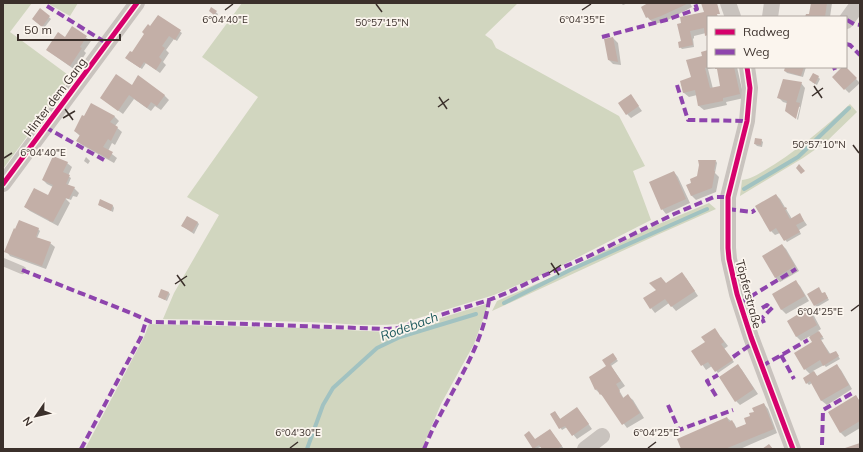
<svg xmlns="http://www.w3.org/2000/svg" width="863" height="452" font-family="Mulish,sans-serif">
<rect width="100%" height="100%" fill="#f0ebe5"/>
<path fill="#d1d6bf" d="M3 3H32L10 32 71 77 3 169Z
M47 3H78L70 16Z
M242 3H518L485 35 492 40 496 48 619 116 645 166 633 171 651 220 551 271 494 295 399 324C369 327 338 323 307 322 259 320 211 320 163 319L174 293 219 215 187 197 258 97 202 57Z
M850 104 857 112 826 142 803 158 740 196 742 180C755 178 764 170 775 164 804 145 825 127 850 104Z
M709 203 716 209 657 235 492 311 497 301 559 274 654 226Z
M489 303 474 344 441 404 422 449H85L144 337 149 324 306 328 388 332 409 328Z"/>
<path fill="#0003" fill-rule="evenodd" d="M621 3H628L623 5Z
M651 3H690L692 7 666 21 655 24 647 17Z
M812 3H832L830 17H806L810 16Z
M212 9 218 14 217 16 212 12Z
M41 10 51 19 44 28 35 21Z
M158 16 182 33 177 41 174 39 166 50 169 53 163 62 166 65 160 73 146 63 142 69 128 60Z
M708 17V37L706 33 694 36V38L693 39 694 47 682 49 680 47 682 42 678 25Z
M72 28 91 41 84 51 86 53 75 70 47 50 65 38Z
M613 38 618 43 621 65 613 64 609 60Z
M708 51V67H737L744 98 726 102 727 105 704 110 699 106 697 95 689 97 684 93 682 82 692 78 703 56ZM716 68 718 70 722 87 713 89 708 69Z
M785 67H806L803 77 787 73 785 71Z
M844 67 860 83 849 93 833 77Z
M818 77 820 79 817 85 812 82Z
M801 83 805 88 798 120 797 119 800 107 783 102 779 98Z
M132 86 164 95 169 100 161 110 155 106 151 111 134 99 123 114 101 98Z
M631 96 642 111 631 118 627 114Z
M114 116 119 121 115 126 122 132 115 145 112 143 108 151 117 158 114 163 82 145 77 141 80 136 75 131Z
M761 140 763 142 762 147 757 146 755 144Z
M86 157 90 161 88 164 84 161Z
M716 161 717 163 715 173 719 177 716 192 696 200 692 196 687 185 693 183Z
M67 163 72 167 68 176 71 178 68 185 74 188 79 193 77 197 73 196 71 200 65 198 70 203 58 226 30 211 25 207 49 197 53 187 47 184 43 180Z
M674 172 678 177 690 203 666 214 662 209Z
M776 195 780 199 792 219 800 215 807 225 799 230 801 234 787 242 780 233 775 235 771 231Z
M99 205 113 206 114 208 113 212Z
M197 222 199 224 194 234 182 226Z
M38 229 40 231 37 238 50 243 55 247 46 269 10 256 6 251Z
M782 245 786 249 799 271 780 282 776 278 763 256Z
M686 278 698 296 676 311 669 303 655 313 651 308 658 291 667 284Z
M796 282 800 286 809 301 786 314 782 310 773 295Z
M168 292 170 294 167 301 159 297Z
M825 293 829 300 817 307 815 306Z
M808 310 813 314 821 329 818 331 824 339 821 340 831 355 837 354 840 359 826 367 824 365 813 371 818 377 837 366 841 370 852 389 827 405 822 401 812 383 809 385 807 383 810 374 805 369 813 341 810 336 801 341 797 337 789 321Z
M721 337 728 346 724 349 734 362 718 373 712 366 706 370 693 351Z
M614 356 618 361 611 366 625 386 619 390 624 399 628 396 633 400 644 418 627 428 605 398 596 390 590 377 608 366Z
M738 366 742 370 758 394 740 405 736 401Z
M856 397 860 401V428L845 437 841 433 829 412Z
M764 404 768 409 777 433 740 449H682L727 418 734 423 737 429 747 424 755 412Z
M577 408 592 429 577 439 567 427 562 430 551 414 555 412 561 420Z
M550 430 564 449H543L541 447 535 449 525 435 535 440Z"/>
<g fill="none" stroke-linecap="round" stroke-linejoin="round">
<path stroke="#a1c2c1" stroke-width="4" d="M744 189 798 157 849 108
M504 303 570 270 707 209
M307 449 323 405 333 388 377 348 400 337 476 314"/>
</g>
<path fill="#c3afa7" d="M648 3H689L661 16 650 20 648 17 646 18 641 7Z
M701 3H717L720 14H717L718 17H708V35L705 36 704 28 690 31 693 45 679 48 678 42 681 41 677 24 681 23 680 17 704 12Z
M811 3H827L825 17H805L806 14H809Z
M211 7 217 11 214 15 209 11Z
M40 8 50 16 42 27 32 19Z
M158 15 181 30 175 40 169 36 162 46 165 48 159 57 162 60 156 70 144 62 140 68 125 58 130 51 132 52 144 34 142 32 148 24 150 26Z
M72 26 87 36 80 47 82 48 70 66 46 50 58 32 65 37Z
M613 37 618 62 608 60 604 39Z
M708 50V67L705 68 710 88 720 86 717 69H715V67H734L740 94 723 98V101L698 106 695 90 683 93 680 81 691 77 686 60 702 56 701 52Z
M785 67H804L801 76 784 71Z
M842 67H846L857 78 844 90 832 77Z
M813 73 819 76 815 84 809 80Z
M116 74 132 85 138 75 165 95 157 106 151 102 147 108 129 95 118 111 100 98Z
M783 79 802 82 796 102 800 103 796 119 785 111 787 101 777 98Z
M631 94 639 106 626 115 618 103Z
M91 103 115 116 110 122 118 127 111 141 108 139 103 147 113 152 109 159 76 141 80 135 74 131 82 115 84 116Z
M755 138 762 139 761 145 754 144Z
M53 156 68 162 63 172 70 175 66 184 75 187 69 199 66 198 53 222 49 221V220L24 207 34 188 48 195 53 185 42 180Z
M698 160H716L714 171H715L712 188 691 196 686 185 691 183 690 179 697 176 699 165Z
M799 164 805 171 801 174 796 168Z
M674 171 686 199 661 210 649 182Z
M776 194 784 208 786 207 787 209 785 210 790 219 800 213 804 221 796 225 800 232 784 241 776 228 770 232 755 206Z
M100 199 113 205 111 211 98 205Z
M187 216 198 222 192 232 181 226Z
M19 220 39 228 36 237 51 242 42 266 4 252 14 228 15 229Z
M782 244 795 266 775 278 762 256Z
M682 272 695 291 671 307 665 299 650 309 643 298 656 290 649 283 661 277 666 283Z
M796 280 805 296 781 310 772 294Z
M819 287 822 293 825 292 828 298 814 306 807 294Z
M161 289 169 292 165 300 158 297Z
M808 308 817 325 796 337 787 321Z
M715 328 724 342 721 344 733 360 715 372 708 362 701 366 691 351 705 342 701 337Z
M819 331 823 337 820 338 829 354 836 351 839 356 823 366 820 360 804 370 794 353 812 342 809 337Z
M613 353 617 359 610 364 621 381 616 384 620 391 619 392 623 398 628 394 640 413 622 425 601 394 600 395 597 389 595 390 589 377 606 366 602 360Z
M738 364 754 389 735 402 719 377Z
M837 364 849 385 821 401 810 381 806 384 803 378 814 371 817 376Z
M856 395 860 402V421L840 433 828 412Z
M764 403 774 429 725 449H681L677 439 727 417 729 422 732 420 736 428 746 424 744 418 750 416 749 413 754 412 752 408Z
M577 407 589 424 572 436 565 426 559 429 550 414 555 411 560 419Z
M550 429 562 446 557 449H542L539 445 533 449 524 435 529 431 535 439Z
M860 443V449H842Z
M769 444 773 449H762Z"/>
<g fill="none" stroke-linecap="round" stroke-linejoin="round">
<path stroke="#c9c3be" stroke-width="8" d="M3 262 22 270"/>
<path stroke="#c9c3be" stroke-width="16" d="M728 3 733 17
M770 17 772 3
M846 21 859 3
M747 67 750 88 747 121 728 197V248L729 259 737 294 751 337 793 449
M3 184 137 3
M585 449 602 436"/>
<path stroke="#8e44ad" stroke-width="4" stroke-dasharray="8 4" stroke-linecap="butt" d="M47 6 108 44
M847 20 854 24 860 25
M602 37 666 20 697 9 695 3
M846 44 850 45 860 55
M834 67 835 70
M677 85 688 120 747 121
M45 127 104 160
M728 209 752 212 755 210
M22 270 131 313 151 322 217 323 387 329 398 328 489 300 509 292 536 279 589 256 674 214 714 197H728
M740 303 796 269
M762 308 767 305 771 309
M764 323 762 318 775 305
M781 355 794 379
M733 357 753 343
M762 366 808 340
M716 396 707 381 718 375
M668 405 679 430 733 410
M822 445 823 410 854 392
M81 449 141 337 146 321
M424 449C428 440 432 430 437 421 457 382 483 344 489 300"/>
<g stroke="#fbf5ee" stroke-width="8">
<path id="cycleway" d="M747 67 750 88 747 121 728 197V248L729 259 737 294 751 337 793 449
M3 184 137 3"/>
</g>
<use href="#cycleway" stroke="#d6006c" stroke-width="5"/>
</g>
<path fill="none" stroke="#3b302b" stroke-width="1.5" d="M376 4 382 12M225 10 233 4M582 10 591 4M814 86 822 98M812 96 823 88M439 97 447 109M438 107 449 99M65 109 73 120M63 118 75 111M853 145 859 153M4 158 12 153M551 263 559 275M549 273 561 265M177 275 185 286M175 284 187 276M851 311 859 305M290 448 298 442M648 448 656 442"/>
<g text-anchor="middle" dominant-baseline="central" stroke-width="3.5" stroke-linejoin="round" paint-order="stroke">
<g font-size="12" fill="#3b302b" stroke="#fbf5ee">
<text transform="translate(55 97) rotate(-53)">Hinter dem Gang</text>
<text transform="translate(749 294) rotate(75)">Töpferstraße</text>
</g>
<g font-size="13" font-style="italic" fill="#1f5a5e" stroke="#fbf5ee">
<text transform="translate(409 326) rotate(-20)">Rodebach</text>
</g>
</g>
<g font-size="10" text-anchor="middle" fill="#3b302b" stroke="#fbf5ee" stroke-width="3.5" stroke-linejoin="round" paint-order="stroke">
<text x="225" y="23">6°04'40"E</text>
<text x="582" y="23">6°04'35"E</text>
<text x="382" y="26">50°57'15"N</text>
<text x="819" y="148">50°57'10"N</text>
<text x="43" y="156">6°04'40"E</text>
<text x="820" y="315">6°04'25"E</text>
<text x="298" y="436">6°04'30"E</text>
<text x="656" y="436">6°04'25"E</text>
</g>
<rect width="863" height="452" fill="none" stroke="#3b302b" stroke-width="8"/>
<rect x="707" y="16" width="140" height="52" fill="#fbf5ee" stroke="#aea6a0"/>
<rect x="715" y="29" width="20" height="6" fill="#d6006c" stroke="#aea6a0"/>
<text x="743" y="36" font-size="12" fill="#3b302b">Radweg</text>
<rect x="715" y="49" width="20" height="6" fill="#8e44ad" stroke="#aea6a0"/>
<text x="743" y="56" font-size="12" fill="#3b302b">Weg</text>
<g transform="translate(36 416) rotate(236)" stroke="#fbf5ee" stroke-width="3" paint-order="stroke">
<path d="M0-3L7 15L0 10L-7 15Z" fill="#3b302b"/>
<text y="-6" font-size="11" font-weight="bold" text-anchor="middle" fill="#3b302b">N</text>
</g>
<path d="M18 34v6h102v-6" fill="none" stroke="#3b302b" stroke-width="2"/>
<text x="24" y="34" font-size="12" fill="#3b302b" stroke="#fbf5ee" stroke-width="3" paint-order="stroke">50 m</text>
</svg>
